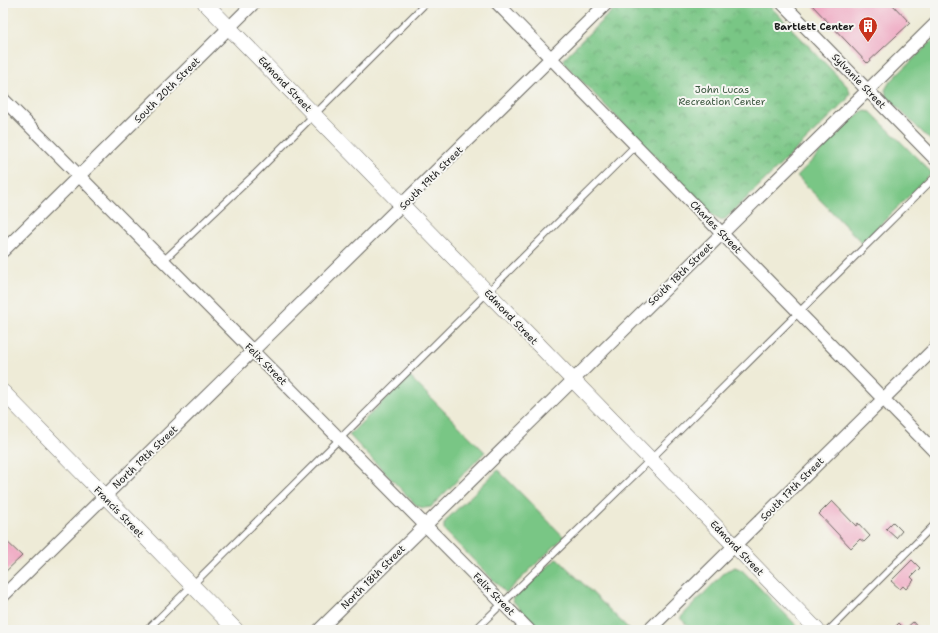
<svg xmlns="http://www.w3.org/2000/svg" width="938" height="633" font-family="'Shantell Sans',sans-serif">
<defs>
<pattern id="park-crowns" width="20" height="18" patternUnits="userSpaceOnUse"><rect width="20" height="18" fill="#79c685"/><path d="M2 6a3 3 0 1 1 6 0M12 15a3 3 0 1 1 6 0" fill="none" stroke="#62a06c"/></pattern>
</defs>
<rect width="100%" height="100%" fill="#f6f6f2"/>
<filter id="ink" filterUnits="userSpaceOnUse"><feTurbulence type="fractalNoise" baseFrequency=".025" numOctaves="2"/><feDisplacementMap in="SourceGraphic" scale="8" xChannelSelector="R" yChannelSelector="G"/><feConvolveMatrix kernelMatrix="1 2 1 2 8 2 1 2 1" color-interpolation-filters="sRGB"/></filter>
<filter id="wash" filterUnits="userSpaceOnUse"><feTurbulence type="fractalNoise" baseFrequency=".012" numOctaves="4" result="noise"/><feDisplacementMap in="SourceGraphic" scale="16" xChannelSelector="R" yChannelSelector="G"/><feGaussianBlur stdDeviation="0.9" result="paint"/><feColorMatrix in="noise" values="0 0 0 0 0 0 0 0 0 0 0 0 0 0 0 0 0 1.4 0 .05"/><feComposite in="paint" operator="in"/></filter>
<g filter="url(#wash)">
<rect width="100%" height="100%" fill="#eeebd7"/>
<path fill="#79c685" stroke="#4a7150" d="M935 38V145L887 97 885 90 889 83Z
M865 111 871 112 932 173 862 243 797 176 857 115Z
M409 376 485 452 431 507 424 508 417 506 349 435Z
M498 470 564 537 506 593 444 530V524L448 518Z
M557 558 630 630H540L512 600Z
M735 567 742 570 801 630H692L680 618 726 571Z"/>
<path fill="url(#park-crowns)" stroke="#4a7150" d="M620 3H767L848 87 850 94 846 101 725 219 720 220 713 216 565 64 564 59 570 52Z"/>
<g id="blocks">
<path fill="#efa9c2" d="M810 3H891L910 23 867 63Z
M832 501 856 526 858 523 870 536 864 542 860 539 851 548 819 514Z
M893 522 902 531 896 538 886 529Z
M3 538 22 556 3 574Z
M912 560 920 568 911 577 914 580 906 589 903 586 900 589 891 581Z
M913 622 919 629 918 630H892L899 623 905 629Z"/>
</g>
</g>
<g filter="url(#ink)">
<use href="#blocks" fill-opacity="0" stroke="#66645d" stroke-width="1"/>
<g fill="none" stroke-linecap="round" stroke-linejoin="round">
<g stroke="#66645d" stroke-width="8">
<path id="service" d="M163 261 255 174 426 3
M147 630 636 145
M475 630 650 460 935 177
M829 630 935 524"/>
</g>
<g stroke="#66645d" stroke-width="14">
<path id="minor" d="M497 3 935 452
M782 3 935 159
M3 99 529 630
M3 251 254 3
M3 596 607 3
M319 630 935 24
M649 630 935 348"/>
</g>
<g stroke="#66645d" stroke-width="16">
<path id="tertiary" d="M205 3 817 630
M3 392 236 630"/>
</g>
<use href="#service" stroke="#fff" stroke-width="6"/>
<use href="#minor" stroke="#fff" stroke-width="12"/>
<use href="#tertiary" stroke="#fff" stroke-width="15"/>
</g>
</g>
<defs>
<g id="building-pin" transform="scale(1)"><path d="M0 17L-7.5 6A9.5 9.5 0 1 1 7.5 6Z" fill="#c8321e" stroke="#f6f6f2"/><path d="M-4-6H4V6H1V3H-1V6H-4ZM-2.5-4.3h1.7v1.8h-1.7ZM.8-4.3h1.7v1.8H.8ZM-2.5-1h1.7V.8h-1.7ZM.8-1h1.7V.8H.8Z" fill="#fff"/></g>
</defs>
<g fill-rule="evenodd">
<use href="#building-pin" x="868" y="26"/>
</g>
<g text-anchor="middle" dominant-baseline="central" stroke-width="4" stroke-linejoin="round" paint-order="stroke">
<g font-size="10" font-weight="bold" fill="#1c1c1c" stroke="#f6f6f2" text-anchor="end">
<text x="854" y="26">Bartlett Center</text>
</g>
<g font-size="10" fill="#1c1c1c" stroke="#f6f6f2">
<text transform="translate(859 81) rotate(46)">Sylvanie Street</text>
<text transform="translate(285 84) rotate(46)">Edmond Street</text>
<text transform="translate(167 90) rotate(-45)">South 20th Street</text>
<text transform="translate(431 178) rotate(-45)">South 19th Street</text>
<text transform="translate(716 227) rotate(46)">Charles Street</text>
<text transform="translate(680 274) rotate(-44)">South 18th Street</text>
<text transform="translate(511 317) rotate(46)">Edmond Street</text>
<text transform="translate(266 364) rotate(45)">Felix Street</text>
<text transform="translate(145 457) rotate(-44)">North 19th Street</text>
<text transform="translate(792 489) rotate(-45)">South 17th Street</text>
<text transform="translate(119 512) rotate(46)">Francis Street</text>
<text transform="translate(737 548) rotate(46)">Edmond Street</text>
<text transform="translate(373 577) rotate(-45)">North 18th Street</text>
<text transform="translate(494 594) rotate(46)">Felix Street</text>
</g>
<g font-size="10" fill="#3d5841" stroke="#f6f6f2">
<text x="722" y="89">John Lucas<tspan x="722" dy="12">Recreation Center</tspan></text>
</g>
</g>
<rect width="938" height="633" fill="none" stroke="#f6f6f2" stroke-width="16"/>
</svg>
